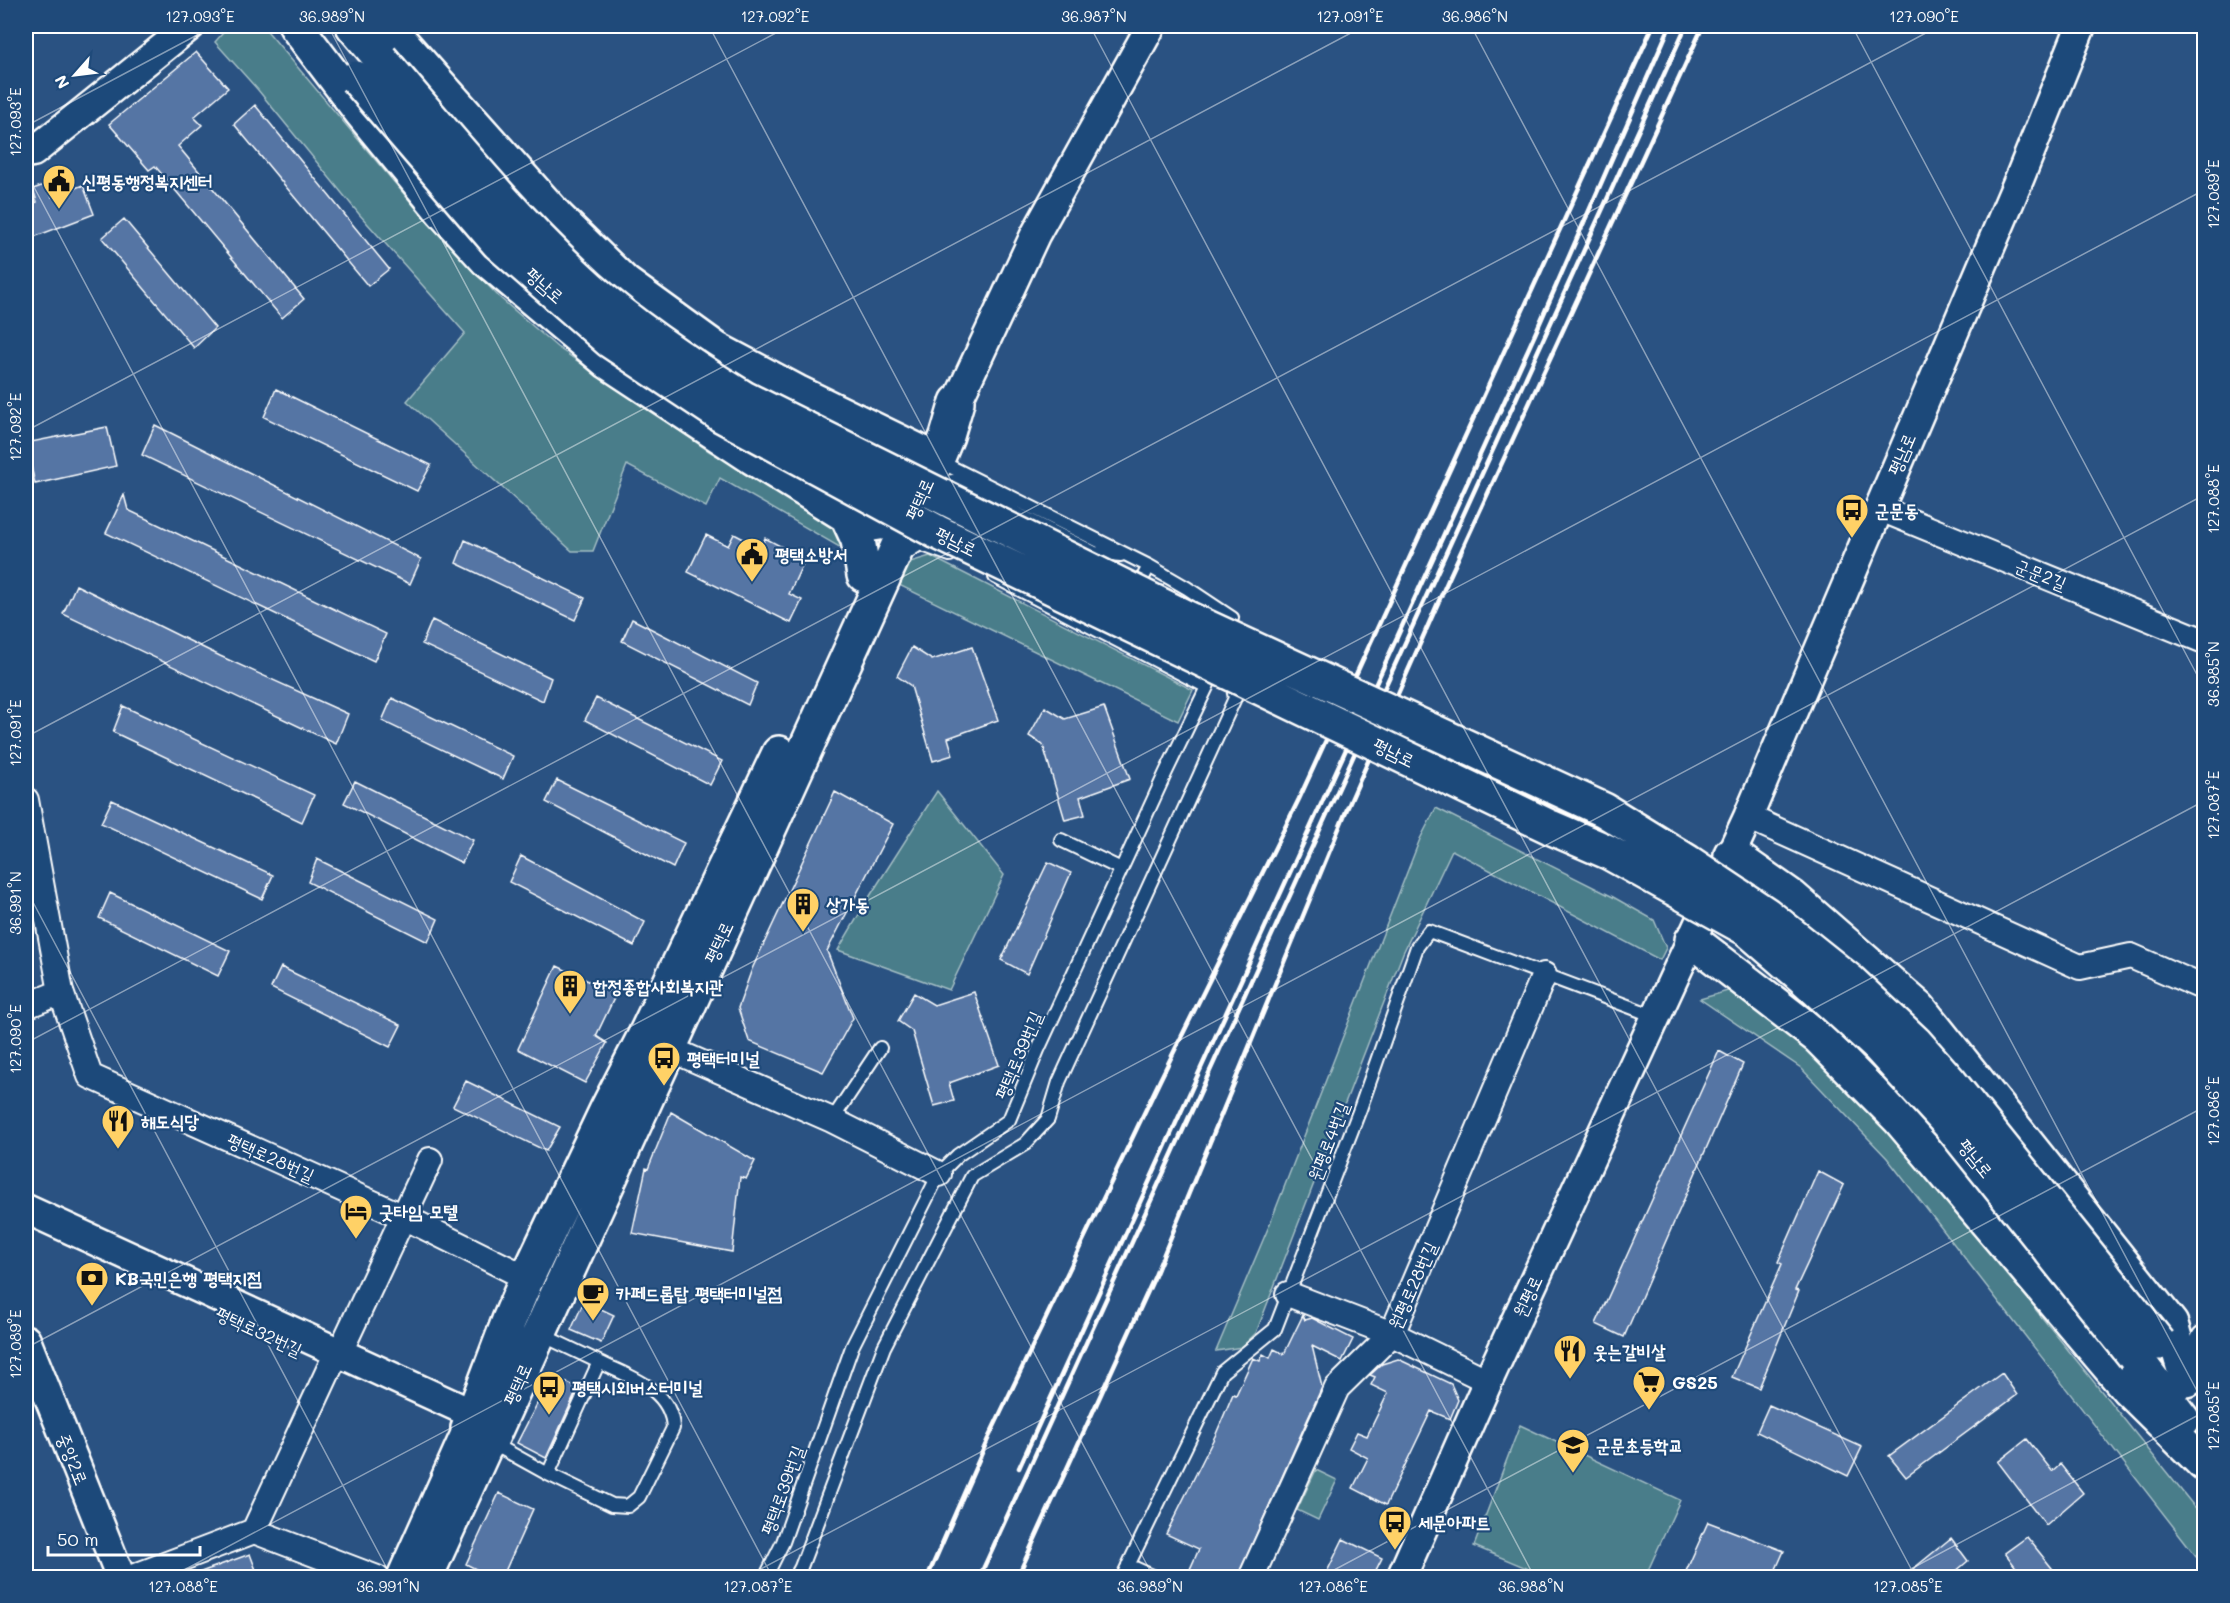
<svg xmlns="http://www.w3.org/2000/svg" width="2230" height="1603" font-family="Mali,'Poor Story',sans-serif">
<rect width="100%" height="100%" fill="#2a5282"/>
<filter id="ink" filterUnits="userSpaceOnUse"><feTurbulence type="fractalNoise" baseFrequency=".0167" numOctaves="2"/><feDisplacementMap in="SourceGraphic" scale="12" xChannelSelector="R" yChannelSelector="G"/><feConvolveMatrix kernelMatrix="1 2 1 2 8 2 1 2 1" color-interpolation-filters="sRGB"/></filter>
<g filter="url(#ink)">
<path fill="#497d8a" stroke="#a4bec4" stroke-width="1.5" d="M229 26H263L425 219 499 297 557 347 709 451 846 529 848 552 720 478 706 507 627 465 593 551H572L407 401 465 333 359 214 258 90 215 42Z
M930 556 1193 690 1178 721 899 585 910 562Z
M937 791 1004 875 949 990 838 950 870 896Z
M1436 808 1613 897 1654 920 1666 948 1660 960 1452 850 1403 953 1256 1333 1242 1347 1216 1351 1269 1226 1420 839Z
M1731 990 1803 1039 2019 1273 2036 1310 2193 1505 2204 1516V1566L1887 1158 1801 1068 1700 999Z
M1520 1425 1680 1500 1645 1577H1548L1474 1546Z
M1316 1470 1337 1480 1318 1520 1297 1510Z"/>
<path fill="#5574a4" stroke="#fff" stroke-width="1.5" d="M196 52 228 88 194 117 202 125 178 146 304 299 282 318 155 166 149 170 109 124Z
M255 105 389 269 368 286 234 124Z
M47 184 52 197 83 185 94 214 26 240V206L37 202 33 189Z
M124 219 215 328 194 348 102 238Z
M276 389 431 465 417 491 264 417Z
M155 425 421 559 410 584 142 455Z
M107 427 116 466 35 484 26 443Z
M124 495 128 510 386 634 374 661 106 533Z
M734 534 761 548 765 538 805 559 789 594 802 600 791 623 688 572 706 535 728 546Z
M465 540 585 598 575 620 456 563Z
M76 585 220 656 348 714 336 744 63 614Z
M632 619 757 683 748 705 622 641Z
M432 620 551 678 543 701 422 644Z
M912 647 932 660 972 647 998 720 948 738 953 755 933 761 911 686 897 676Z
M392 698 513 756 503 779 382 721Z
M596 698 722 761 710 785 585 720Z
M123 706 314 795 302 822 113 732Z
M1045 707 1065 719 1104 707 1130 779 1080 797 1085 815 1065 820 1043 745 1029 736Z
M557 780 684 843 673 868 546 802Z
M355 781 473 840 462 863 344 803Z
M835 792 893 824 827 951 853 1018 823 1072 749 1041 738 1008 752 969Z
M112 800 273 875 262 899 101 823Z
M521 856 645 922 634 946 509 882Z
M317 859 438 919 428 942 308 882Z
M1048 862 1071 873 1027 974 1001 960Z
M110 893 230 951 218 976 99 918Z
M557 966 616 994 596 1036 607 1043 585 1083 518 1049Z
M281 967 401 1025 390 1047 271 988Z
M974 992 999 1065 949 1083 954 1101 934 1106 912 1031 898 1021 914 993 934 1005Z
M1719 1051 1743 1064 1624 1337 1596 1324Z
M466 1081 560 1127 546 1151 453 1106Z
M671 1112 755 1161 746 1179 740 1177 732 1252 632 1233 646 1168 648 1169Z
M1818 1171 1844 1185 1795 1290 1799 1291 1759 1388 1732 1377 1782 1264 1778 1262Z
M584 1301 614 1315 601 1343 571 1330Z
M1303 1315 1305 1320 1312 1318 1353 1339 1342 1361 1312 1346 1322 1387 1237 1578H1186L1199 1549 1166 1534 1216 1434 1233 1394 1236 1395 1253 1358 1260 1361 1263 1354 1270 1358 1274 1349 1284 1354Z
M1398 1359 1451 1384 1458 1400 1450 1419 1431 1411 1386 1505 1353 1488 1368 1458 1349 1448 1357 1432 1367 1436 1388 1393 1371 1385 1375 1377 1370 1375 1382 1364Z
M2002 1373 2017 1395 1906 1477 1889 1456Z
M552 1375 578 1388 546 1458 517 1443Z
M1769 1405 1862 1447 1848 1476 1757 1432Z
M2027 1439 2052 1471 2060 1464 2083 1493 2046 1525 1998 1462Z
M499 1493 533 1509 502 1578H493L466 1564Z
M1708 1522 1784 1551 1772 1578H1683Z
M2027 1537 2060 1578H2024L2005 1553Z
M1951 1538 1968 1561 1948 1578H1902Z
M1343 1539 1382 1558 1372 1578H1324Z
M250 1554 259 1578H191L190 1576Z"/>
<g fill="none" stroke-linecap="round" stroke-linejoin="round">
<g stroke="#fff" stroke-width="16">
<path id="service" d="M937 460 1149 566 1136 591
M933 484 953 481 1095 553 1121 555
M903 555 920 544 950 555
M1149 566 1187 588 1232 618 1226 635
M995 577 1207 687
M1061 840 1121 869
M832 1120 880 1048
M492 1443 548 1474 599 1362 540 1334
M548 1474 612 1505 628 1506 639 1497 673 1428C671 1388 629 1377 599 1362
M1128 1565 1157 1578
M765 1578 783 1542 852 1347 939 1174 958 1155 1009 1120 1038 1050 1166 772 1207 687 1215 666
M795 1578 801 1567 884 1347 972 1176 1025 1144 1048 1119 1059 1082 1235 698 1231 679
M1122 1578 1222 1372 1275 1329 1360 1109 1417 947 1429 931 1657 1017"/>
</g>
<g stroke="#fff" stroke-width="28">
<path id="minor" d="M1878 508 2204 641
M26 800 61 992
M1748 817 2080 967 2131 956 2204 988
M26 1006 61 992 90 1076 404 1217 527 1278
M654 1042 832 1120 939 1174
M1288 1294 1392 1334 1488 1381
M2187 1380 2204 1338
M254 1531 377 1578
M130 1578 254 1531 331 1365 339 1354 430 1160
M1251 1578 1337 1388 1392 1334 1544 975"/>
</g>
<g stroke="#fff" stroke-width="33">
<path id="tertiary" d="M26 153 33 152 190 26
M957 402 1035 235 1151 26
M26 1209 473 1414 485 1433
M26 1340 121 1578
M401 1578 468 1428
M428 1578 490 1442
M1401 1578 1488 1381 1748 817 2020 177 2081 26"/>
</g>
<g stroke="#fff" stroke-width="38">
<path id="secondary" d="M296 26 361 112 443 212 487 260 608 362 752 457 847 516 873 524 911 518
M353 26 381 59
M387 26 558 218 625 283 716 349 797 392 937 460
M847 516 858 540 864 575
M1731 854 1792 897 1919 1008 2171 1324 2187 1380
M1692 940 1818 1037 1900 1120 2128 1389 2204 1464
M2135 1357 2183 1420
M468 1428 509 1320 527 1278 607 1109 644 1037 779 753
M490 1442 937 460 947 436 957 402"/>
</g>
<use href="#service" stroke="#1f4a7a" stroke-width="12"/>
<use href="#minor" stroke="#1f4a7a" stroke-width="24"/>
<use href="#tertiary" stroke="#1f4a7a" stroke-width="28"/>
<use href="#secondary" stroke="#1f4a7a" stroke-width="33"/>
<path stroke="#fff" stroke-width="4.5" d="M1019 1468 1535 334 1670 26
M927 1578 988 1439 1160 1080 1299 799 1653 26
M979 1578 1686 26
M1017 1578 1154 1278 1347 809 1449 578 1703 26"/>
<g stroke="#fff" stroke-width="38" stroke-linecap="butt">
<path id="secondary-bridge" d="M381 59C448 137 513 218 589 287 637 330 690 365 744 398L1185 617 1604 810 1688 862 1766 914 1851 982 1915 1042 1951 1083 2159 1343
M356 78 498 243 610 341 721 415 937 532 1550 827 1608 852 1747 929 1806 980 1877 1045 1950 1125 2135 1357"/>
</g>
<use href="#secondary-bridge" stroke="#1f4a7a" stroke-width="33"/>
</g>
</g>
<path fill="none" stroke="#fff" stroke-width="1.5" stroke-opacity="0.45" d="M328 26 1154 1578M709 26 1535 1578M1090 26 1916 1578M1471 26 2204 1404M1852 26 2204 688M26 126 214 26M26 172 773 1578M26 431 789 26M26 737 1364 26M26 889 392 1578M26 1043 1939 26M26 1348 2204 190M169 1578 2204 495M744 1578 2204 801M1319 1578 2204 1107M1894 1578 2204 1412"/>
<defs>
<g id="civic-pin" transform="scale(1.725)"><path d="M0 17L-7.5 6A9.5 9.5 0 1 1 7.5 6Z" fill="#ffd166" stroke="#1f4a7a"/><path d="M-.6-6.5H3V-4.5H.6V-3L4-1V1h2V6H-6V1h2V-1L-.6-3ZM-1.2 2.5V6h2.4V2.5Z" fill="#111"/></g>
<g id="bus-pin" transform="scale(1.725)"><path d="M0 17L-7.5 6A9.5 9.5 0 1 1 7.5 6Z" fill="#ffd166" stroke="#1f4a7a"/><path d="M-5-6H5V4H4V6H2V4H-2V6H-4V4H-5ZM-3.5-4V0h7V-4ZM-3.5 1.2v1.5H-2V1.2ZM2 1.2v1.5H3.5V1.2Z" fill="#111"/></g>
<g id="building-pin" transform="scale(1.725)"><path d="M0 17L-7.5 6A9.5 9.5 0 1 1 7.5 6Z" fill="#ffd166" stroke="#1f4a7a"/><path d="M-4-6H4V6H1V3H-1V6H-4ZM-2.5-4.3h1.7v1.8h-1.7ZM.8-4.3h1.7v1.8H.8ZM-2.5-1h1.7V.8h-1.7ZM.8-1h1.7V.8H.8Z" fill="#111"/></g>
<g id="restaurant-pin" transform="scale(1.725)"><path d="M0 17L-7.5 6A9.5 9.5 0 1 1 7.5 6Z" fill="#ffd166" stroke="#1f4a7a"/><path d="M-5-6h1v4h1v-4h1v4h1v-4h1v5L-1.5 .5V6h-2V.5L-5-1ZM5-6V6H3V1.5H1.5Q1.5-4 5-6Z" fill="#111"/></g>
<g id="hotel-pin" transform="scale(1.725)"><path d="M0 17L-7.5 6A9.5 9.5 0 1 1 7.5 6Z" fill="#ffd166" stroke="#1f4a7a"/><path d="M-6-4.5h1.5V1H6V5H4.5V3h-9V5H-6ZM-4 0a1.8 1.8 0 1 1 3.6 0ZM.5 0V-2.5h3Q6-2.5 6 0Z" fill="#111"/></g>
<g id="bank-pin" transform="scale(1.725)"><path d="M0 17L-7.5 6A9.5 9.5 0 1 1 7.5 6Z" fill="#ffd166" stroke="#1f4a7a"/><path d="M-6-4H6V4H-6ZM0-2.3a2.3 2.3 0 1 0 0 4.6a2.3 2.3 0 1 0 0-4.6Z" fill="#111"/></g>
<g id="cafe-pin" transform="scale(1.725)"><path d="M0 17L-7.5 6A9.5 9.5 0 1 1 7.5 6Z" fill="#ffd166" stroke="#1f4a7a"/><path d="M-5.5-4.5H6V0H3Q3 3.5 0 3.5H-2.5Q-5.5 3.5-5.5 0ZM3-3.2v2h1.7v-2ZM-6 4.5H4V6H-6Z" fill="#111"/></g>
<g id="supermarket-pin" transform="scale(1.725)"><path d="M0 17L-7.5 6A9.5 9.5 0 1 1 7.5 6Z" fill="#ffd166" stroke="#1f4a7a"/><path d="M-6-5.5h2.5l.6 2H6L4.5 2H-2.5L-4.4-4H-6ZM-1.5 3.2a1.3 1.3 0 1 0 .1 0ZM3 3.2a1.3 1.3 0 1 0 .1 0Z" fill="#111"/></g>
<g id="school-pin" transform="scale(1.725)"><path d="M0 17L-7.5 6A9.5 9.5 0 1 1 7.5 6Z" fill="#ffd166" stroke="#1f4a7a"/><path d="M0-5L7-2L0 1L-7-2ZM-4 1L0 2.5L4 1V4Q0 6-4 4Z" fill="#111"/></g>
</defs>
<g fill-rule="evenodd">
<use href="#civic-pin" x="59" y="181"/>
<use href="#bus-pin" x="1852" y="510"/>
<use href="#civic-pin" x="752" y="554"/>
<use href="#building-pin" x="803" y="904"/>
<use href="#building-pin" x="570" y="986"/>
<use href="#bus-pin" x="664" y="1058"/>
<use href="#restaurant-pin" x="118" y="1121"/>
<use href="#hotel-pin" x="356" y="1211"/>
<use href="#bank-pin" x="92" y="1278"/>
<use href="#cafe-pin" x="593" y="1293"/>
<use href="#restaurant-pin" x="1570" y="1351"/>
<use href="#supermarket-pin" x="1649" y="1382"/>
<use href="#bus-pin" x="549" y="1387"/>
<use href="#school-pin" x="1573" y="1445"/>
<use href="#bus-pin" x="1395" y="1522"/>
</g>
<g text-anchor="middle" dominant-baseline="central" stroke-width="4.5" stroke-linejoin="round" paint-order="stroke">
<g font-size="18" font-weight="bold" fill="#fff" stroke="#1f4a7a" text-anchor="start">
<text x="82" y="181">신평동행정복지센터</text>
<text x="1875" y="510">군문동</text>
<text x="775" y="554">평택소방서</text>
<text x="826" y="904">상가동</text>
<text x="593" y="986">합정종합사회복지관</text>
<text x="687" y="1058">평택터미널</text>
<text x="141" y="1121">해도식당</text>
<text x="379" y="1211">굿타임 모텔</text>
<text x="115" y="1278">KB국민은행 평택지점</text>
<text x="616" y="1293">카페드롭탑 평택터미널점</text>
<text x="1593" y="1351">웃는갈비살</text>
<text x="1672" y="1382">GS25</text>
<text x="572" y="1387">평택시외버스터미널</text>
<text x="1596" y="1445">군문초등학교</text>
<text x="1418" y="1522">세문아파트</text>
</g>
<g font-size="18" fill="#fff" stroke="#1f4a7a">
<text transform="translate(545 285) rotate(41)">평남로</text>
<text transform="translate(1901 454) rotate(-67)">평남로</text>
<text transform="translate(919 499) rotate(-66)">평택로</text>
<text transform="translate(956 541) rotate(26)">평남로</text>
<text transform="translate(2041 574) rotate(22)">군문2길</text>
<text transform="translate(1394 752) rotate(26)">평남로</text>
<text transform="translate(718 942) rotate(-65)">평택로</text>
<text transform="translate(1018 1055) rotate(-67)">평택로39번길</text>
<text transform="translate(1328 1141) rotate(-69)">원평로4번길</text>
<text transform="translate(271 1157) rotate(24)">평택로28번길</text>
<text transform="translate(1976 1158) rotate(51)">평남로</text>
<text transform="translate(1412 1285) rotate(-66)">원평로28번길</text>
<text transform="translate(1527 1296) rotate(-65)">원평로</text>
<text transform="translate(259 1331) rotate(25)">평택로32번길</text>
<text transform="translate(517 1384) rotate(-66)">평택로</text>
<text transform="translate(73 1459) rotate(68)">중앙2로</text>
<text transform="translate(782 1490) rotate(-70)">평택로39번길</text>
</g>
</g>
<rect width="2230" height="1603" fill="none" stroke="#1f4a7a" stroke-width="66"/>
<g transform="translate(75 75) rotate(242)" stroke="#1f4a7a" stroke-width="4.5" paint-order="stroke">
<path d="M0-4.5L10 22L0 15L-10 22Z" fill="#ffffff"/>
<text y="-9" font-size="16" font-weight="bold" text-anchor="middle" fill="#ffffff">N</text>
</g>
<path d="M48 1546v9h152v-9" fill="none" stroke="#ffffff" stroke-width="3"/>
<text x="57" y="1546" font-size="18" fill="#ffffff" stroke="#1f4a7a" stroke-width="4.5" paint-order="stroke">50 m</text>
<rect x="33" y="33" width="2164" height="1537" fill="none" stroke="#fff" stroke-width="2"/>
<g font-size="15" text-anchor="middle" fill="#fff">
<text x="200" y="22">127.093°E</text>
<text x="332" y="22">36.989°N</text>
<text x="775" y="22">127.092°E</text>
<text x="1094" y="22">36.987°N</text>
<text x="1350" y="22">127.091°E</text>
<text x="1475" y="22">36.986°N</text>
<text x="1924" y="22">127.090°E</text>
<text transform="translate(16 122) rotate(-90)" y="5">127.093°E</text>
<text transform="translate(2214 194) rotate(-90)" y="5">127.089°E</text>
<text transform="translate(16 427) rotate(-90)" y="5">127.092°E</text>
<text transform="translate(2214 499) rotate(-90)" y="5">127.088°E</text>
<text transform="translate(2214 674) rotate(-90)" y="5">36.985°N</text>
<text transform="translate(16 733) rotate(-90)" y="5">127.091°E</text>
<text transform="translate(2214 805) rotate(-90)" y="5">127.087°E</text>
<text transform="translate(16 903) rotate(-90)" y="5">36.991°N</text>
<text transform="translate(16 1039) rotate(-90)" y="5">127.090°E</text>
<text transform="translate(2214 1111) rotate(-90)" y="5">127.086°E</text>
<text transform="translate(16 1344) rotate(-90)" y="5">127.089°E</text>
<text transform="translate(2214 1416) rotate(-90)" y="5">127.085°E</text>
<text x="183" y="1592">127.088°E</text>
<text x="388" y="1592">36.991°N</text>
<text x="758" y="1592">127.087°E</text>
<text x="1150" y="1592">36.989°N</text>
<text x="1333" y="1592">127.086°E</text>
<text x="1531" y="1592">36.988°N</text>
<text x="1908" y="1592">127.085°E</text>
</g>
</svg>
